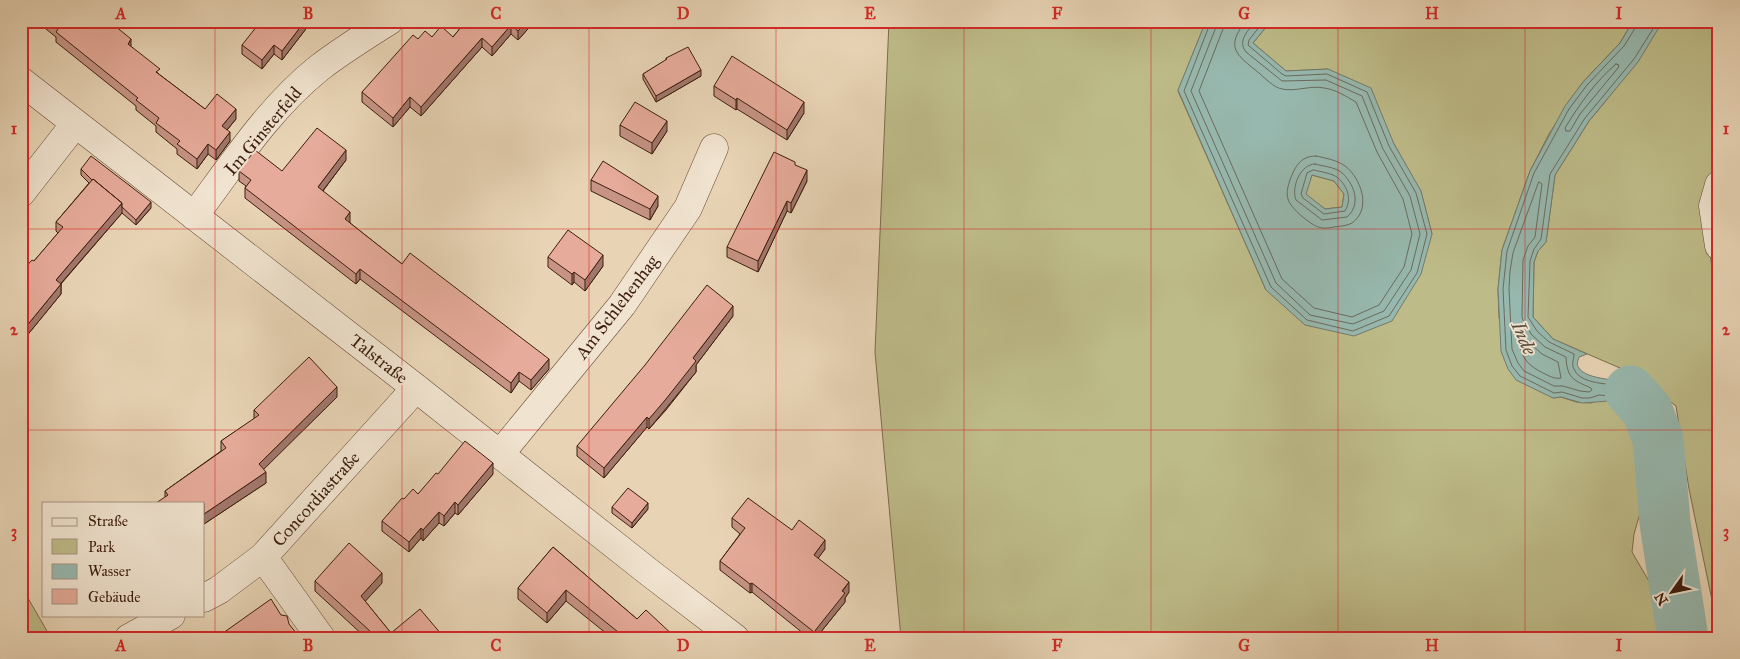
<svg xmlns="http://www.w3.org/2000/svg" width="1740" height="659" font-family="'IM FELL Great Primer',serif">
<rect width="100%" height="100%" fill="#e8d4b5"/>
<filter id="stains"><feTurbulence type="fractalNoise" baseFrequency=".004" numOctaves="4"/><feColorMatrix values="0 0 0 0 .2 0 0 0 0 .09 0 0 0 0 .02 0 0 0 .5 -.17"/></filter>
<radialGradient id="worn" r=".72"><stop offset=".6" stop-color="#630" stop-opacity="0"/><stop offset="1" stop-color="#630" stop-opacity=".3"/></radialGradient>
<path fill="#bdbb88" stroke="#7d6c4b" d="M889 21H1206L1178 91 1266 290 1432 234 1421 192 1394 144 1328 69 1286 71 1253 43 1271 21H1633L1620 43 1583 82 1549 134 1530 171 1502 250 1498 289 1499 318 1553 398 1561 397 1576 402 1591 403 1599 400 1609 401 1619 407 1635 419 1642 429 1647 453 1642 466 1641 510 1634 534 1632 552 1650 583 1659 638H901L875 352Z
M1663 21H1719V153L1706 204 1712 271 1719 296V634L1689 489 1676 406 1636 375 1553 339 1533 317 1534 262 1538 251 1546 242 1555 175 1589 121 1605 102Z
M1312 175 1334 181 1344 194 1342 207 1325 209 1305 194Z
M21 586 51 638H21Z"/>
<path fill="#97b8ae" stroke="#737a6e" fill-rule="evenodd" d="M1206 21H1271L1253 43 1286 71 1328 69 1371 88 1394 144 1421 191 1432 234 1421 274 1392 321 1354 336 1305 325 1266 290 1178 90ZM1312 175 1334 181 1344 194 1342 207 1325 209 1306 194Z
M1633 21H1663L1638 62 1589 121 1555 175 1546 242 1538 251 1534 262 1533 317 1553 339 1587 354 1579 357C1578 361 1576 365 1579 368 1586 380 1622 380 1635 383 1641 385 1650 391 1654 396 1668 408 1672 436 1676 454L1647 453 1645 438 1642 429 1635 419 1619 407 1609 401 1582 403 1561 397 1553 398 1516 380 1508 369 1501 351 1498 289 1502 250 1530 171 1565 106 1583 82 1620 43Z"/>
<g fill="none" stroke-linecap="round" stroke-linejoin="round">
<path stroke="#6a6b5e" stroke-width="1" d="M1211 21 1184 91 1271 287 1307 320 1353 331 1389 316 1417 273 1427 234 1416 193 1389 146 1367 92 1327 74 1286 76 1282 74 1248 45 1249 40 1264 21
M1217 21 1216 27 1191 91 1276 283 1310 315 1353 324 1384 311 1411 270 1420 234 1410 196 1383 149 1362 96 1326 80 1282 81 1246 52C1237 40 1248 31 1256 21
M1224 21 1223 29 1199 91 1282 279 1314 308 1352 317 1379 305 1404 267 1412 234 1403 199 1377 152 1356 102C1347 97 1335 89 1324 88 1311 85 1295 92 1282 89 1273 87 1266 79 1259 73 1237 55 1224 48 1246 21
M1637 21V25L1624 46 1587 85 1569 109 1534 173 1507 251 1503 289 1506 350 1512 366 1520 376 1554 393 1562 392 1582 398H1590L1599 395 1611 396 1622 403 1639 416 1646 427 1652 447 1667 448 1669 446C1666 431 1662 410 1651 399 1647 396 1639 390 1635 388 1619 383 1581 387 1574 369 1571 364 1574 359 1574 354L1549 342 1537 331 1528 317 1530 261 1534 249 1541 239 1550 174 1585 118 1634 59 1658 21
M1616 64 1619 65 1618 68 1580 114 1570 131H1566L1565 128C1579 105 1595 82 1616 64Z
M1316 156C1325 158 1337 160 1345 166 1361 178 1372 209 1352 223 1347 226 1340 226 1334 227 1328 228 1324 229 1318 227 1310 224 1290 208 1288 199 1286 192 1288 186 1290 180 1295 167 1300 156 1316 156Z
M1315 164C1322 166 1334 167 1341 172 1354 183 1362 204 1347 217L1322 220 1296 200C1291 188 1300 164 1315 164Z
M1314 170C1321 172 1332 173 1338 178 1348 187 1352 199 1345 211L1324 214 1303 198 1301 194 1307 173Z
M1539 182 1542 184 1535 237 1528 246 1523 260 1522 317 1524 323 1532 335 1545 347 1566 357C1567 378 1573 380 1591 388L1592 390 1589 392 1580 391 1563 386H1554L1524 371 1518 363 1512 349 1509 289 1510 271 1513 253Z
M1521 335 1542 354 1558 362 1561 378C1555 379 1551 377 1545 374 1527 365 1520 358 1519 337Z
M1629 394C1641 396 1656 411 1655 424H1652L1643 411 1626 398V395Z"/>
<path stroke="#97b8ae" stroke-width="51" d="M1630 391 1647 410 1658 439 1665 523 1683 638"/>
<g stroke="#684c38" stroke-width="29">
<path id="minor" d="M21 81 416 388 650 573 735 638
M1719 185 1713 206 1719 246
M21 193 75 124
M194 216C233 164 269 108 319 68 341 51 365 36 389 21
M500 454 622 305 688 208 714 148
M263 557 321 638
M204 598 219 590 263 557 416 388
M129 638 171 615"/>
</g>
<use href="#minor" stroke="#f0e3cf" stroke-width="28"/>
</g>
<path fill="#c69384" stroke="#3d1e0e" d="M36 21H109L131 47 160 75 205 109 236 119 227 130 230 141 216 160 208 154 197 169 177 154V149L156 132V126L136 110V106L56 42V37Z
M312 21 282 60 274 54 262 69 242 54V45Z
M466 21H535L518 40 511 34 492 56 482 47 421 116 410 107 393 127 362 102V92L418 39 432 37H453Z
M666 58 701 76 656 102 643 79V74L666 60Z
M714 86 804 113 787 140 737 109 736 110 714 96Z
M620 125 667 131 652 154 620 136Z
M346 160 323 191 350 222V223L402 264 549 369 531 390 519 381 511 393 360 279 356 284 245 198V188L246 186 239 181V171H282Z
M81 169 151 208 136 225 122 213 61 284V294L25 338 21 335V272L34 261 58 233 56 231V222L89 183 81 175Z
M591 180 658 206 650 220 591 191Z
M807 181 791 213 787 211 758 272 727 257V247Z
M548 257 603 266 585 291 574 282 572 285 548 267Z
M733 316 696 365V372L666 410 649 429 647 427 604 478 577 456V446Z
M337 397 263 469 266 483 204 524V503L165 497V491L221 451V441L254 419V410Z
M438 474H493L458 515 455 513 444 526 439 523 423 541 421 538 409 552 382 531V521L418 494Z
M612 507 648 509 632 528 612 513Z
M732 518 792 530 825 549 818 558 849 592 845 598V602L816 638H809L752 592 750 593 720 570V561L740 534 732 527Z
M553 547 637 619 676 638H612L566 601 547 623 518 599V588Z
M315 581 382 583 365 601 391 633 442 638 365 637 315 591Z"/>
<path fill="#a1786c" stroke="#3d1e0e" d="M305 21H312L282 60V51Z
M527 21H535L518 40V31Z
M511 25V34L492 56V47Z
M482 38V47L421 116V107Z
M131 39V49L128 44Z
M274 45V54L262 69V60Z
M701 70V76L656 102V96Z
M410 97V107L393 127V118Z
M737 98V109L736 110V100Z
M804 102V113L787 140V130Z
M236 109V119L222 136V126Z
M667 121V131L652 154V143Z
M230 132V141L216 160V150Z
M208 144V154L197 169V159Z
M346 150V160L318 197V187Z
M807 170V181L791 213V203Z
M658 196V206L650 220V209Z
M787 201V211L758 272V261Z
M151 202V208L136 225V220Z
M122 203V213L56 289V280Z
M350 212V222L345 229V219Z
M603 255V266L585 291V280Z
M360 269V279L356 284V274Z
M574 272V282L572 285V274Z
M61 284V294L25 338V328Z
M733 306V316L696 365V372L649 429V419L693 358Z
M549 359V369L531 390V380Z
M519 372V381L511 393V383Z
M337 387V397L259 474V464Z
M647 417V427L604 478V468Z
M493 463V474L458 515V505Z
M266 472V483L204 524V514Z
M455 502V513L444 526V516Z
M648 503V509L632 528V523Z
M439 512V523L423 541V530Z
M421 528V538L409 552V542Z
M825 540V549L814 564V555Z
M382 573V583L361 606V596Z
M849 582V592L845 598V602L816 638H814V632Z
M752 583V592L750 593V584Z
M566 590V601L547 623V613Z
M297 634V638H291Z"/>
<path fill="#e6ab9a" stroke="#3d1e0e" d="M48 21H109L131 39 128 44 160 69 156 72 205 109 217 94 236 109 222 126 230 132 216 150 208 144 197 159 177 144 180 141 156 123 159 118 136 100 138 98 56 32 58 29Z
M261 21H305L282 51 274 45 262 60 242 45Z
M466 21H527L518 31 511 25 492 47 482 38 421 107 410 97 393 118 362 92 413 35 418 39 425 31 432 37 441 26 453 37Z
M688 47 701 70 656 96 643 74 667 59 666 58Z
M732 56 804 102 787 130 737 98 736 100 714 86Z
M635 102 667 121 652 143 620 125Z
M317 128 346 150 318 187 350 212 345 219 402 264 410 253 549 359 531 380 519 372 511 383 360 269 356 274 245 188 251 180 239 171 255 150 282 171Z
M774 152 795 162V165L807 170 791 203 787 201 758 261 727 247Z
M91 156 151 202 136 220 122 207V203L93 179 92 180 81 169Z
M603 161 658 196 650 209 591 180Z
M93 179 122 203 56 280 61 284 25 328 21 325V272L32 260 34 261 63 227 56 222Z
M568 230 603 255 585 280 574 272 572 274 548 257Z
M707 285 733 306 693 358 696 361 666 399 649 419 647 417 604 468 577 446 645 365Z
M309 357 337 387 259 464 266 472 204 514V503H156L168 495 165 491 226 448 221 441 259 415 254 410Z
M465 441 493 463 458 505 455 502 444 516 439 512 423 530 421 528 409 542 382 521 402 498 404 499 413 489 418 494 436 473 438 474Z
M628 488 648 503 632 523 612 507Z
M748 498 792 530 799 520 825 540 814 555 849 582 842 591 845 593 814 632 752 583 750 584 720 561 745 528 732 518Z
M349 543 382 573 361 596 391 633 420 609 442 635 438 638H364L371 632 315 581Z
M553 547 637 619 646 610 676 638H622L623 636 566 590 547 613 518 588Z
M271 599 281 615 287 616 289 624 297 634 291 638H216Z"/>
<path fill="none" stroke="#d62828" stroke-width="1" stroke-opacity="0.55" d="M215 21V638M402 21V638M589 21V638M776 21V638M964 21V638M1151 21V638M1338 21V638M1525 21V638M21 229H1719M21 430H1719"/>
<g text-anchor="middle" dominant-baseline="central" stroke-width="4" stroke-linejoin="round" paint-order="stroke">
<g font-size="18" fill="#3d1e0e" stroke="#f0e3cf">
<text transform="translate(263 131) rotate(-50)">Im Ginsterfeld</text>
<text transform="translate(617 307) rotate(-53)">Am Schlehenhag</text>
<text transform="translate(379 359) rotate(38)">Talstraße</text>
<text transform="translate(316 499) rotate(-48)">Concordiastraße</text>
</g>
<g font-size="19" font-style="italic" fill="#584c3e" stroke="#f0e3cf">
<text transform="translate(1524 338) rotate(66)">Inde</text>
</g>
</g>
<rect width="1740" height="659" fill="none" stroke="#e8d4b5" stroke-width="55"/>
<rect x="42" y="502" width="162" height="115" fill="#f0e3cf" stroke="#a89482"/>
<rect x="52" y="518" width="25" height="8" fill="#f0e3cf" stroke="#a89482"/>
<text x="88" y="526" font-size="15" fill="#3d1e0e">Straße</text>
<rect x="52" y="539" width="25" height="15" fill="#bdbb88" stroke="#a89482"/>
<text x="88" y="552" font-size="15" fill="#3d1e0e">Park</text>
<rect x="52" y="564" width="25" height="15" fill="#97b8ae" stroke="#a89482"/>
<text x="88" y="576" font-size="15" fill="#3d1e0e">Wasser</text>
<rect x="52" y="589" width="25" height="15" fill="#e6ab9a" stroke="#a89482"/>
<text x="88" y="602" font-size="15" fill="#3d1e0e">Gebäude</text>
<g transform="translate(1672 592) rotate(237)" stroke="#f0e3cf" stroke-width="4" paint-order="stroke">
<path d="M0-4L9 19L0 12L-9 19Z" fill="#3d1e0e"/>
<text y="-8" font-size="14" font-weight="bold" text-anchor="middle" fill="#3d1e0e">N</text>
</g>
<rect x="28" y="28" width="1684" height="604" fill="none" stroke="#d62828" stroke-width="2"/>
<g font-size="16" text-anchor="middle" font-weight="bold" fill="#d62828">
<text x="121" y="19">A</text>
<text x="308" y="19">B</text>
<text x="496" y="19">C</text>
<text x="683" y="19">D</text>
<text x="870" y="19">E</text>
<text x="1057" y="19">F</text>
<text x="1244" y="19">G</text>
<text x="1432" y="19">H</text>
<text x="1619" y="19">I</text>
<text x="14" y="134">1</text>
<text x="1726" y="134">1</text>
<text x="14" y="335">2</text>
<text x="1726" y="335">2</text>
<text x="14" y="537">3</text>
<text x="1726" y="537">3</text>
<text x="121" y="651">A</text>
<text x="308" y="651">B</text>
<text x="496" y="651">C</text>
<text x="683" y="651">D</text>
<text x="870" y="651">E</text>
<text x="1057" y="651">F</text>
<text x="1244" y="651">G</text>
<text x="1432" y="651">H</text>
<text x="1619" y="651">I</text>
</g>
<rect width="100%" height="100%" filter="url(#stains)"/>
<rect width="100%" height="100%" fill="url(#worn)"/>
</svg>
